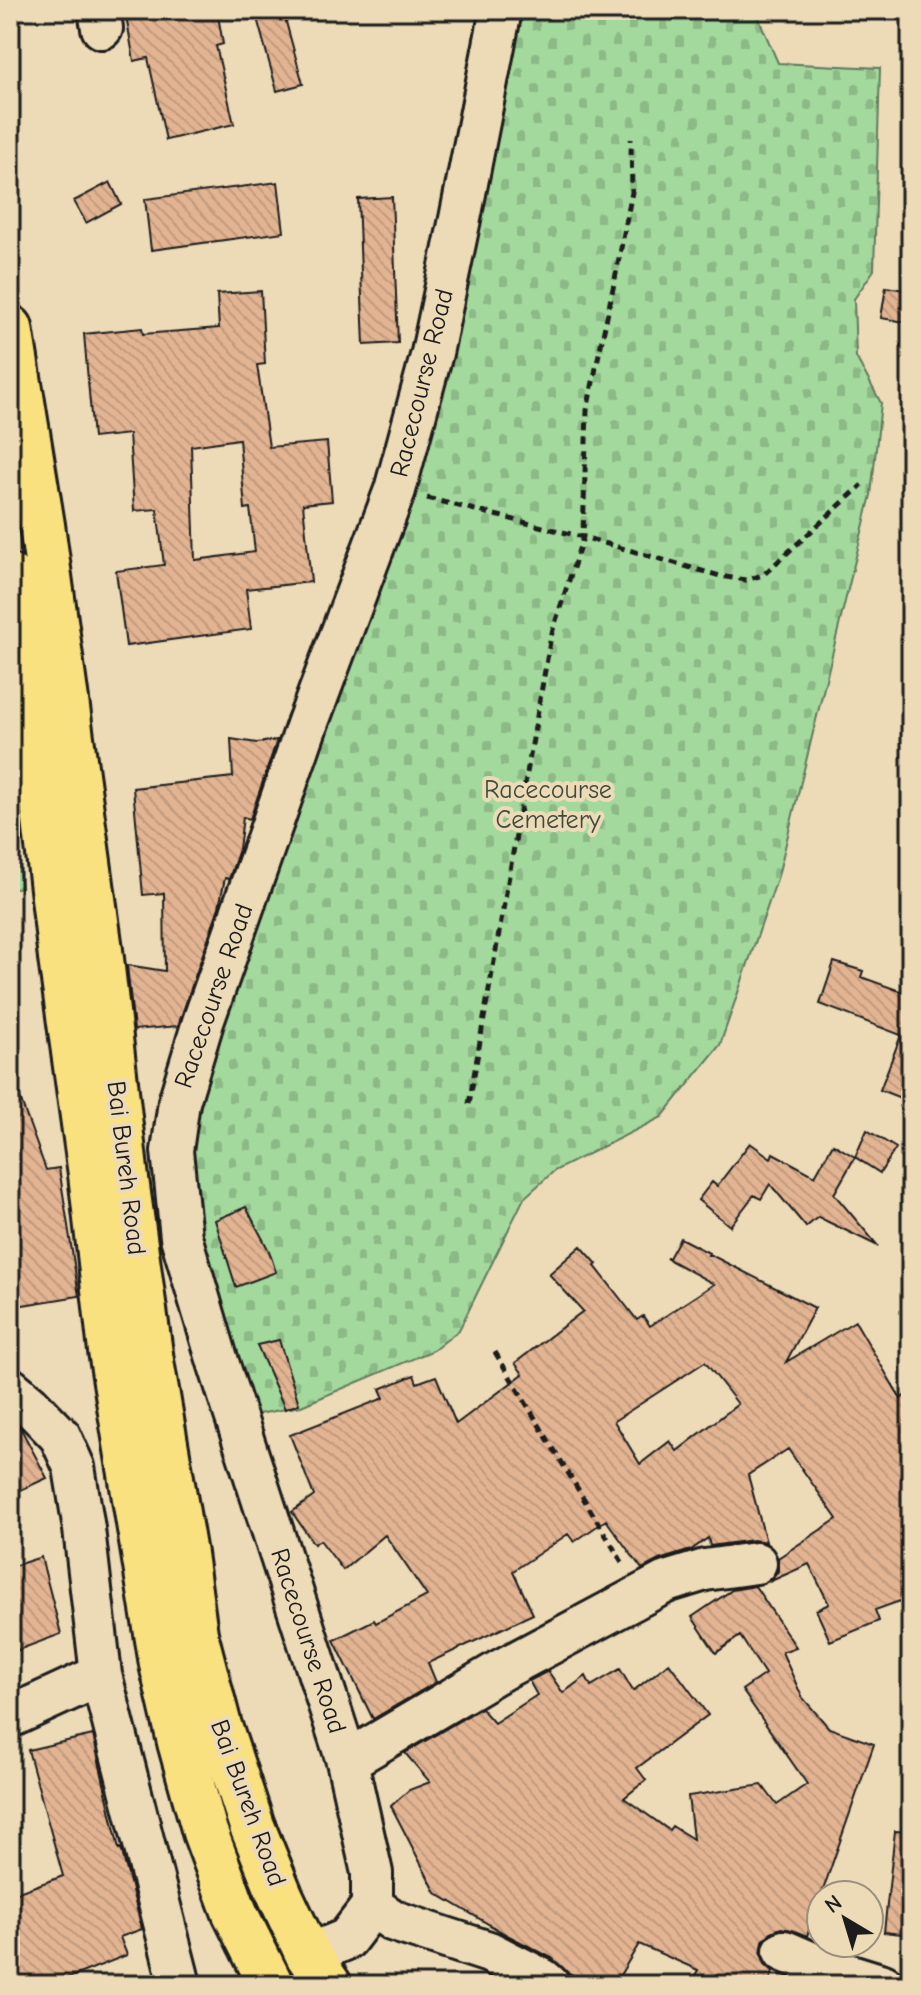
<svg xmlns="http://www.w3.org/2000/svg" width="921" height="1995" font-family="'Comic Neue',sans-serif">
<defs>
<pattern id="cemetery-stones" width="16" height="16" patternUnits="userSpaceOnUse" patternTransform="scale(2)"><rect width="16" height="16" fill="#a3d99c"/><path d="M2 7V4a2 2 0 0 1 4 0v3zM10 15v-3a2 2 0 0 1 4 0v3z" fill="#8cba86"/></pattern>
<pattern id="building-back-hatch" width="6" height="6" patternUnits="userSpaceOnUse" patternTransform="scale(2)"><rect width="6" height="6" fill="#e2b492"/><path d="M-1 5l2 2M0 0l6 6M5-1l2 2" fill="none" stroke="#c19a7d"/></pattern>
</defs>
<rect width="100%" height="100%" fill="#eddbb8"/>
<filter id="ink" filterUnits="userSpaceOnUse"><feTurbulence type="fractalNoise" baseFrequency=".0125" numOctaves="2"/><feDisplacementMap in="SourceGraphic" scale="16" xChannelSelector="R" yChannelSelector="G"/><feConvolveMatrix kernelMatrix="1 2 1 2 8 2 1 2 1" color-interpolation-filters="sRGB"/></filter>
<g filter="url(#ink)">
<path fill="url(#cemetery-stones)" stroke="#607a5c" stroke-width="2" d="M510 10H755L778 63 880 68 874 270 854 299 856 357 881 403 871 495 778 876 720 1045 662 1117 554 1171 524 1198 459 1330 434 1350 301 1406 253 1415 201 1286 190 1157 210 1063 317 738Z"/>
<path fill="#a3d99c" stroke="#607a5c" stroke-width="2" d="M10 801 21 887 10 889Z"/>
<path fill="url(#building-back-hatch)" stroke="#1c1c1c" stroke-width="2" fill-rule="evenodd" d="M125 10H217L223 44 216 46 234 124 166 140 148 58 134 61Z
M283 11 303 84 277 91 257 18Z
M110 182 121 204 86 223 74 201Z
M278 182 284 232 151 250 145 199Z
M392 197 398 343 364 345 358 199Z
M886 287 911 291V323L881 318Z
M261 291 265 364 257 365 269 447 327 442 332 501 303 504 311 582 246 589 251 629 126 646 116 571 164 565 157 509 134 511 129 434 93 438 84 334 142 328 143 334 219 328 217 294ZM239 439 245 509 250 508 255 552 195 560 191 446Z
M231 739 257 743 277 740 250 819 243 817 239 849 229 879 225 878 219 907 178 1026 134 1030 127 965 165 971 164 893 143 895 133 788 233 777Z
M834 962 863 971 861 977 911 995V1102L880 1090 901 1035 820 1004Z
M10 1079H13L46 1170 59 1168 79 1296 10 1307Z
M867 1130 896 1148 880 1173 855 1157Z
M750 1143 771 1158 773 1153 815 1176 833 1144 855 1157 834 1194 878 1246 818 1217 806 1227 770 1184 761 1199 754 1195 730 1226 698 1200 712 1182 717 1186Z
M246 1207 269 1251 276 1272 236 1287 215 1220Z
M680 1238 709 1253 708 1255H711L815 1308 786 1362 855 1321 901 1399 911 1390V1597L875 1610 879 1621 830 1641 816 1610 829 1604 809 1564 771 1581 778 1571V1558L837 1519 788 1449 748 1475 766 1542 753 1540 710 1546 708 1538 691 1550 659 1560 642 1569 606 1520 574 1542 568 1534 513 1571 533 1614 428 1663 436 1682 373 1719 334 1640 374 1620 376 1623 427 1596 385 1535 343 1570 320 1540 314 1544 292 1512 314 1496 290 1435 384 1398 380 1389 414 1375 417 1383 436 1376 456 1424 523 1374 515 1363 583 1311 549 1274 581 1246 597 1264 595 1266 637 1320 643 1316 650 1326 714 1284 666 1258H669ZM705 1362 738 1404 677 1451 670 1441 640 1464 614 1421Z
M279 1340 299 1404 285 1409 257 1345Z
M10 1418 20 1427 47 1478 10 1495Z
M41 1557 61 1634 10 1653V1567Z
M755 1586 796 1647 782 1652 802 1697 829 1728 874 1744 807 1936 792 1930 781 1928 771 1932 763 1941 761 1954 765 1964 773 1971 768 1985H690L698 1970 639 1944 614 1985H590L566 1971 552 1958 507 1935 436 1893 391 1806 409 1790 430 1782 405 1753 481 1708 494 1723 537 1695 529 1681 548 1671 563 1693 586 1676 591 1686 620 1669 633 1691 669 1663 708 1715 637 1768 646 1780 624 1798 669 1830 672 1826 693 1839 688 1796 762 1785 777 1805 807 1784 742 1690 765 1674 740 1636 716 1653 692 1617 732 1590Z
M93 1735 119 1849 121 1848 142 1929 120 1937 127 1955 51 1985H10V1895L63 1876 28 1750Z
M895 1831 911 1832V1935L884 1932Z"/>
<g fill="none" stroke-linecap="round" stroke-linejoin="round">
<g stroke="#1c1c1c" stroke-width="46">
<path id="minor" d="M99 10 102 28
M10 1388 29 1404 60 1436 74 1467 84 1529 101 1675 180 1985
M10 1717 101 1675
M347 1761 501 1670 666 1582 705 1570 756 1563
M372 1906 394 1921 489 1952 542 1979 549 1985
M784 1951 812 1963 883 1985
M308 1955 347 1939 372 1906V1873L347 1761 218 1362 181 1237 172 1151 179 1102 203 1022 308 722 395 490 432 353 460 219 501 10"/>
</g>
<g stroke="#1c1c1c" stroke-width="50">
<path id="highway" d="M10 328 42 525 100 950 126 1179 151 1361 184 1554 195 1634 219 1726 252 1826 280 1895 308 1955 329 1985
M10 577 42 794 61 958 91 1174 111 1351 162 1664 180 1742 205 1832 235 1913 271 1985"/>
</g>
<path stroke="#1c1c1c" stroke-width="5" stroke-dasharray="8 6" stroke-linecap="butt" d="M427 498 583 537 720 576 746 580 763 575 862 485
M469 1104 551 636 583 537 587 410 615 279 632 192 631 139
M495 1352 625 1567"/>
<use href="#minor" stroke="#eddbb8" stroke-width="40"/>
<use href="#highway" stroke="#fae180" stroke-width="44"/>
</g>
</g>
<g text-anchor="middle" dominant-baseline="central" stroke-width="8" stroke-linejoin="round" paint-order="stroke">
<g font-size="26" fill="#1c1c1c" stroke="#eddbb8">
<text transform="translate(422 383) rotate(-76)">Racecourse Road</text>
<text transform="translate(214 996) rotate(-71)">Racecourse Road</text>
<text transform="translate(126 1168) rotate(83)">Bai Bureh Road</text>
<text transform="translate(308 1641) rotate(72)">Racecourse Road</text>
<text transform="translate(248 1803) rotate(70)">Bai Bureh Road</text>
</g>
<g font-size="26" fill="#3e4b3c" stroke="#eddbb8">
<text x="548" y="790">Racecourse<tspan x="548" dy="30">Cemetery</tspan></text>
</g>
</g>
<rect width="921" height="1995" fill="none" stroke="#eddbb8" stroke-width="40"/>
<rect x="20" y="20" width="881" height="1955" fill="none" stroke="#1c1c1c" stroke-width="3" filter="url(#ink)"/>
<g transform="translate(845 1919) rotate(322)"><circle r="38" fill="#eddbb8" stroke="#998f7a" stroke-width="2"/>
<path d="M0-6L14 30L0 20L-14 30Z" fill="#1c1c1c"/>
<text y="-12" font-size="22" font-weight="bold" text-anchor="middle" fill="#1c1c1c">N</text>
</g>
</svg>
